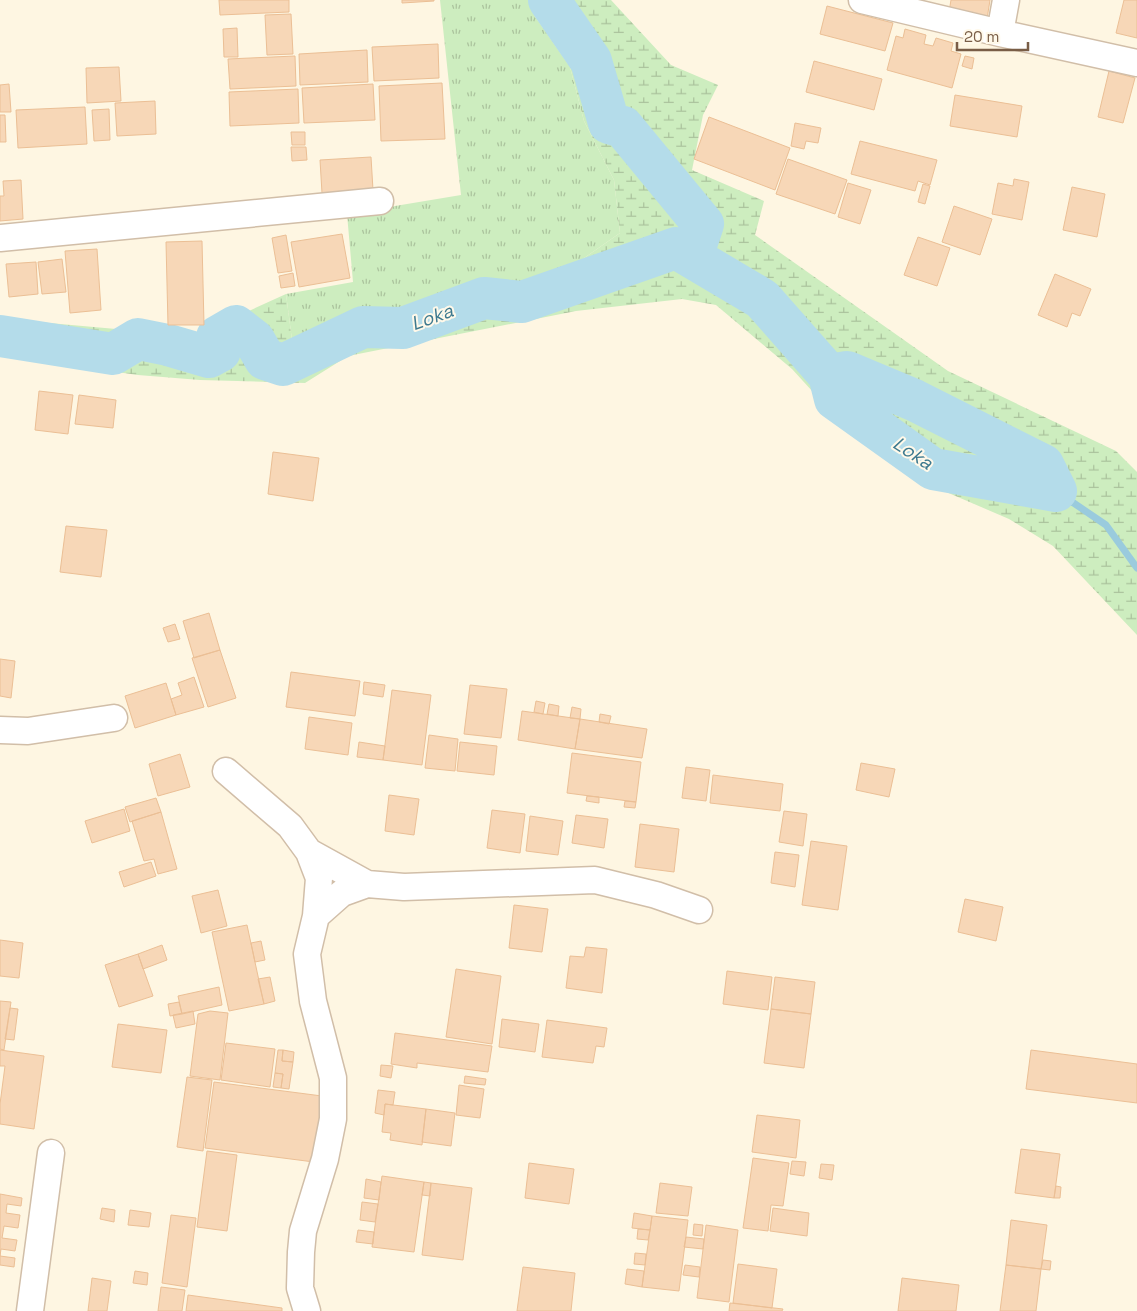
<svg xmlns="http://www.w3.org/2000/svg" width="1137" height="1311" font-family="'Space Grotesk',sans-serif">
<defs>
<pattern id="grass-tufts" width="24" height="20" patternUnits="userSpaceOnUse" patternTransform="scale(1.25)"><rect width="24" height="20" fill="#cdedbf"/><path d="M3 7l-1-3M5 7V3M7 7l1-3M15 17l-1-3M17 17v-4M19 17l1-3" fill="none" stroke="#abc39d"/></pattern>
<pattern id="wetland-marsh" width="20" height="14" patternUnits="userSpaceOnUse" patternTransform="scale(1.25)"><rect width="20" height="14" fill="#cdedbf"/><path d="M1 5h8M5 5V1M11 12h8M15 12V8" fill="none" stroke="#abc39d"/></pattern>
</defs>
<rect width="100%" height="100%" fill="#fef6e2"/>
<path fill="url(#grass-tufts)" d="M440 0H564L534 15 570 67 584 121 614 180 620 233 554 279 472 288 367 316 292 340 286 294 353 282 347 214 461 195Z"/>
<path fill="url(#wetland-marsh)" d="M564 0H611L671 65 718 85 703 115 692 170 764 201 755 235 948 371 1116 451 1137 472V635L1053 546 1009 519 923 482 855 438 792 369 716 305 682 299 576 311 348 356 305 383 200 380 138 375 0 356V317L27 321 194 336 286 294 292 340 367 316 472 288 554 279 620 233 614 180 584 121 570 67 534 15Z"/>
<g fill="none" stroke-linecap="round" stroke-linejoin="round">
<path stroke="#9acbdd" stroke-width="7" d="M1056 491 1106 525 1137 568"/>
<path stroke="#b4dcea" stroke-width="42" d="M549 0 591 61 609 123 623 127 703 224 692 257
M0 336 113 354 138 339 168 345 209 357 220 351 217 337 236 326 254 340 265 359 283 365 363 327 403 328 484 298 522 302 676 248 762 299 829 375 835 399 933 469 1056 491
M829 375 847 372 914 400 1043 465 1056 491"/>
</g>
<path fill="#f7d7b7" stroke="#ebbf95" d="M219 0H289V12L220 15Z
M402 0H434V1L402 3Z
M951 0H990L987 19 949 12Z
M1124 0H1137V38L1116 33Z
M827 6 893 23 885 51 820 34Z
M291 14 293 54 267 55 265 15Z
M237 28 238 57H224L223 29Z
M905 29 926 35 924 44 933 46 936 38 953 43 951 51 961 54 952 88 887 70 896 36 903 38Z
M438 44 439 78 374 81 372 47Z
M367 50 368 82 300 85 299 54Z
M295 56 296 86 230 89 228 59Z
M965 56 974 58 972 69 962 66Z
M814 61 882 79 874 110 806 92Z
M119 67 121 101 87 103 86 68Z
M1109 71 1135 78 1123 123 1098 117Z
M442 83 445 139 381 141 379 86Z
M9 84 11 112H0V85Z
M373 84 375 120 304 123 302 88Z
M298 89 299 123 230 126 229 92Z
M955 95 1022 106 1017 137 950 126Z
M155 101 156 134 117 136 115 103Z
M85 107 87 144 18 148 16 110Z
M109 109 110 140 94 141 92 110Z
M0 115H5L6 142H0Z
M709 117 790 148 775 190 694 159Z
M795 123 821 128 818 143 806 141 804 149 791 146Z
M291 132H305V145H292Z
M860 141 937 160 930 185 918 181 915 191 851 174Z
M291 147H306L307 160 292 161Z
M371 157 373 190 322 193 320 160Z
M788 159 847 180 835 214 776 194Z
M1014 179 1029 182 1022 220 992 214 998 183 1013 186Z
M21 180 23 219 0 221V196H4L3 181Z
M848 183 871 190 860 224 838 217Z
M923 184 930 186 925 204 918 202Z
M1072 187 1105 194 1097 237 1063 230Z
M954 206 992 219 980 255 942 242Z
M342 234 350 278 299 287 291 242Z
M286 235 292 271 278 273 272 238Z
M918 237 950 248 937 286 904 275Z
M202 241 204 325H168L166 242Z
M97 249 101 310 70 313 65 251Z
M62 259 66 292 42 294 38 262Z
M36 262 38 294 9 297 6 264Z
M293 273 295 286 281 288 279 276Z
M1055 274 1091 289 1080 316 1072 313 1067 327 1038 315Z
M39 391 73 395 68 434 35 430Z
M79 395 116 400 113 428 75 424Z
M273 452 319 458 313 501 268 494Z
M66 526 107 530 101 577 60 572Z
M209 613 220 650 194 658 183 621Z
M175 624 180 639 168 642 163 628Z
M220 650 236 698 208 707 192 658Z
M0 659 15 661 11 698 0 696Z
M291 672 360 681 355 716 286 707Z
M194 677 204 707 176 715 171 699 182 695 178 683Z
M364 682 385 685 383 697 363 694Z
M166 683 176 715 135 728 125 696Z
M470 685 507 689 501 738 464 734Z
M392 690 431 695 422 765 383 760Z
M536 701 545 703 543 714 534 712Z
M549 704 559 706 558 716 547 714Z
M572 707 581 709 580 719 570 718Z
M522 711 580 719 575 749 518 740Z
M600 714 611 716 609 724 599 722Z
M309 717 352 723 348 755 305 749Z
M580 719 647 729 642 758 575 749Z
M429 735 458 739 455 771 425 768Z
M359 742 385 746 383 760 357 757Z
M460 742 497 746 494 775 457 771Z
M572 753 641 762 636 802 567 793Z
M180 754 190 787 158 796 149 764Z
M861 763 895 769 889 797 856 790Z
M686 767 710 770 706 801 682 798Z
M713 775 783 784 780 811 710 803Z
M389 795 419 799 414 835 385 831Z
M587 796 599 797V803L586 801Z
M156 798 161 812 130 822 125 807Z
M625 801 636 802 635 808 624 807Z
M124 809 130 831 92 843 85 821Z
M492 810 525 814 520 853 487 848Z
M784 811 807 814 803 846 779 842Z
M161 812 177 869 158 874 154 859 144 861 132 821Z
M576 815 608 819 604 848 572 843Z
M530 816 563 821 558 855 526 851Z
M640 824 679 829 674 872 635 867Z
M811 841 847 846 838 910 802 905Z
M775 852 799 855 795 887 771 883Z
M151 862 156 876 124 887 119 872Z
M218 890 227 926 201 933 192 896Z
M965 899 1003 907 996 941 958 932Z
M514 905 548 909 542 952 509 948Z
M247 925 264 1004 229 1011 212 932Z
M0 940 23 943 19 978 0 976Z
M261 941 265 960 255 962 251 943Z
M162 945 167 960 143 969 138 954Z
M586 947 607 949 602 993 566 988 570 956 584 957Z
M138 954 153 996 119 1007 105 965Z
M456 969 501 976 492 1044 446 1037Z
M727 971 772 977 768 1010 723 1004Z
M270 977 275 1001 264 1004 258 979Z
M775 977 815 982 811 1014 771 1009Z
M219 987 222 1005 182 1014 178 996Z
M0 1001 11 1002 4 1050 0 1049Z
M179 1002 182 1014 170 1016 168 1004Z
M10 1008 18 1009 14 1040 5 1039Z
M771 1009 811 1014 804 1068 764 1063Z
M193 1011 195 1024 176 1028 173 1015Z
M210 1011 228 1013 220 1080 190 1076 198 1014Z
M502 1019 539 1024 535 1052 499 1047Z
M547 1020 607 1028 604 1047 596 1046 593 1063 542 1057Z
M118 1024 167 1030 161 1073 112 1067Z
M395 1033 492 1046 488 1072 417 1063V1068L391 1064Z
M226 1043 275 1049 270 1087 221 1080Z
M0 1050 44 1056 34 1129 0 1124V1104L5 1066H0Z
M278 1050H283L282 1061 293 1062 289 1089 281 1088 283 1074 275 1073Z
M283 1050 294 1052 293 1062 282 1061Z
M1031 1050 1137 1064V1103L1026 1089Z
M381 1065 393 1066 391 1078 380 1076Z
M275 1073 283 1074 281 1088 273 1087Z
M465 1076 486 1079 485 1085 464 1083Z
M187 1077 212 1080 203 1151 177 1147Z
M214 1082 322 1096 314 1162 205 1148Z
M459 1085 484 1089 480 1118 456 1115Z
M378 1090 395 1092 393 1105 385 1104 384 1115 375 1113Z
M385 1104 426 1109 422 1145 390 1140 391 1133 382 1132Z
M426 1109 455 1113 451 1146 422 1142Z
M757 1115 800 1120 796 1158 752 1152Z
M1021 1149 1060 1154 1054 1198 1015 1193Z
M207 1151 237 1155 227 1231 197 1227Z
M753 1158 789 1163 783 1206 771 1205 768 1231 743 1228Z
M792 1161 806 1162 804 1176 790 1174Z
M529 1163 574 1169 569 1204 525 1198Z
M821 1164 834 1165 832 1180 819 1178Z
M382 1176 424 1182 414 1252 372 1247Z
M366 1179 381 1182 379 1200 364 1198Z
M424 1182 431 1183 430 1196 422 1195Z
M431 1183 472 1188 463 1260 422 1255Z
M660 1183 692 1187 688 1216 656 1213Z
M1056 1186 1061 1187 1060 1198H1054Z
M0 1194 22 1198 21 1206 7 1204 6 1213 20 1215 18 1228 4 1226 2 1238 17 1240 15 1251 1 1249 0 1256 15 1258 14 1267 0 1265Z
M362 1202 378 1204 375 1222 360 1220Z
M102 1208 115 1210 114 1222 100 1219Z
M773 1208 809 1213 807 1236 770 1231Z
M130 1210 151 1213 149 1227 128 1225Z
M634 1213 652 1216 650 1230 632 1228Z
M171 1215 196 1218 187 1287 162 1283Z
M652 1216 688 1220 679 1291 642 1287Z
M1011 1220 1047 1225 1041 1269 1006 1265Z
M694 1224 703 1225 702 1236 693 1235Z
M706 1225 738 1230 729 1302 697 1298Z
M638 1229 650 1230 648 1240 637 1239Z
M358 1230 374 1232 373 1244 356 1242Z
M686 1237 704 1239 703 1249 684 1247Z
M635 1253 646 1254 645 1265 634 1264Z
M1043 1260 1051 1261 1050 1270 1041 1269Z
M738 1264 777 1269 772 1308 733 1303Z
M685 1265 700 1267 699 1277 683 1275Z
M1006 1265 1041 1269 1036 1311H1000Z
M523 1267 575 1273 571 1311H517Z
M627 1269 644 1271 642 1287 625 1284Z
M135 1271 148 1273 147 1285 133 1283Z
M92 1278 111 1281 107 1311H88Z
M902 1278 959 1285 956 1311H898Z
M161 1287 185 1290 182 1311H158Z
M188 1295 282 1308V1311H186Z
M730 1303 783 1309 782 1311H729Z"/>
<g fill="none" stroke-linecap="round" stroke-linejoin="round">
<g stroke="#d1bea8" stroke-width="29">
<path id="minor" d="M862 0 1000 33 1137 63
M1000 33 1006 0
M0 238 380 201
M0 730 28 731 114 718
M226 771 290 826 309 852 319 878 316 916 307 954 313 1001 333 1078V1119L325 1159 303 1231 301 1252 300 1288 307 1311
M309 852 367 884 404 887 595 880 656 895 699 910
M316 916 342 893 367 884
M30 1311 51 1153"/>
</g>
<use href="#minor" stroke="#fff" stroke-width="26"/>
</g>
<g text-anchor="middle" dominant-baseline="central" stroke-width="4" stroke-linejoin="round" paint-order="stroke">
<g font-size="19" font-style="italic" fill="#3d798f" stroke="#fff9ea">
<text transform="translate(432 317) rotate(-20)">Loka</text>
<text transform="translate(913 453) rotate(33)">Loka</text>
</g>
</g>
<path d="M957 42v8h71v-8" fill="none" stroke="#795d46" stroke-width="2.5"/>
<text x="964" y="42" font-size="15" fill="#795d46" stroke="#fff9ea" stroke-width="4" paint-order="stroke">20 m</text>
</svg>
